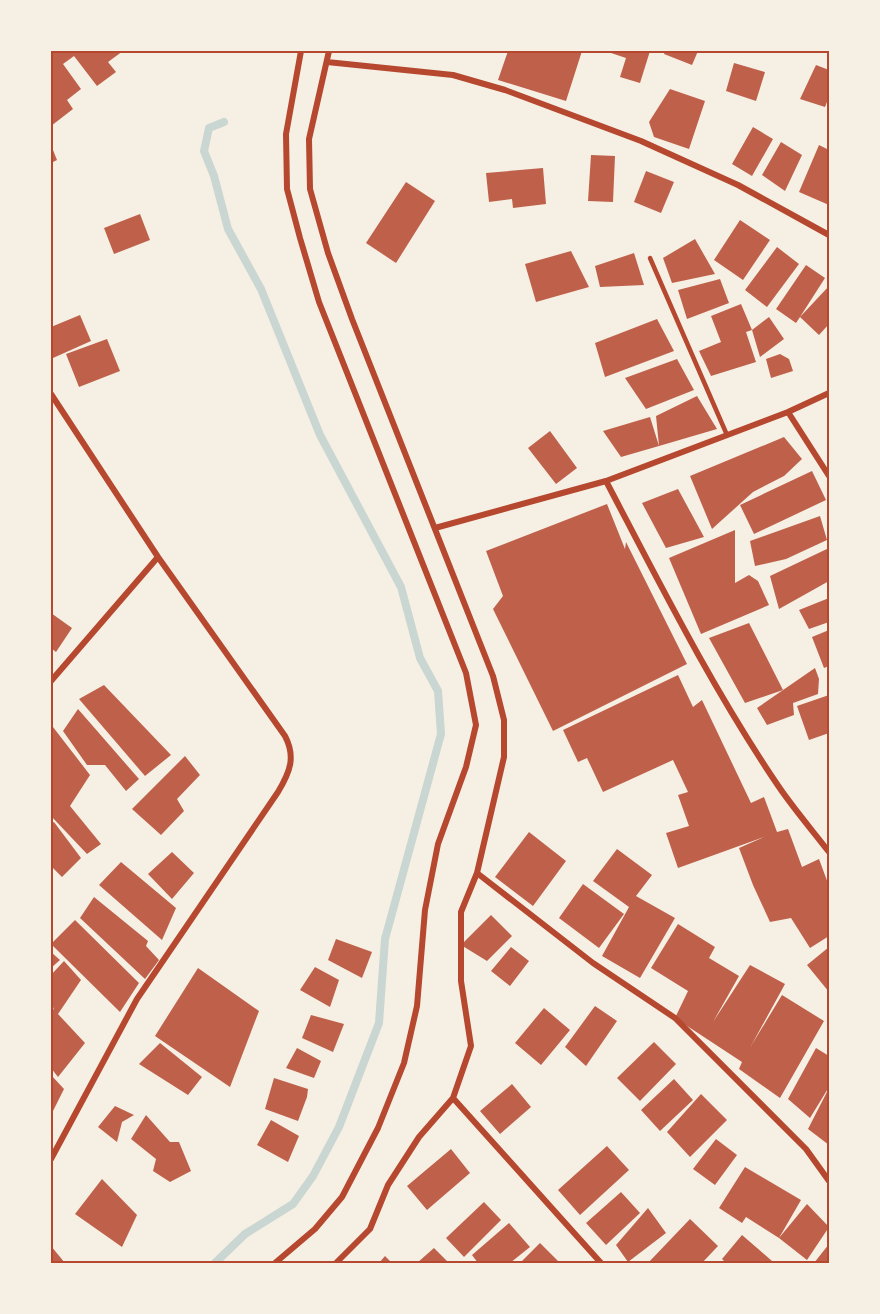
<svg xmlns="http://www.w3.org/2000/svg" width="880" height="1314" font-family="'Noto Sans',sans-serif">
<rect width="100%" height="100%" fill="#f6efe4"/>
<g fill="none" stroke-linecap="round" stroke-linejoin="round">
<path stroke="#c9d6d2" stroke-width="8" d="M215 1263 245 1234 293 1204 313 1176 339 1127 379 1023 385 939 441 734 438 691 420 658 401 587 320 435 261 289 228 229 214 176 204 151 209 128 224 122"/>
</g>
<path fill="#bf614a" d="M51 51H123L108 62 116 72 97 86 74 56 63 64 81 89 67 100 73 109 51 126Z
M508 51H582L566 101 498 80Z
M605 51H650L640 83 620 77 626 58Z
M665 51H698L692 65 664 54Z
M734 63 765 72 756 101 726 91Z
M816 65 829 70V97L825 107 800 99Z
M670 89 705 101 689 149 654 137 649 122Z
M753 127 773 139 752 176 732 164Z
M781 142 802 155 785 191 762 175Z
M51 145 57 160 51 163Z
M819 145 829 150V205L799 192Z
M591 155 615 156 613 202 588 201Z
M543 168 546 204 513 208 512 199 489 202 486 173Z
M646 171 674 182 661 213 634 202Z
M406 182 435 201 396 263 366 243Z
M140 214 150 240 114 254 104 228Z
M740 220 770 240 743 280 714 260Z
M695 239 715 274 672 283 663 258Z
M777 247 799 264 767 307 745 290Z
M571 251 589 287 536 302 525 264Z
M634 253 644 285 600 287 595 266Z
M806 265 825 278 800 317 829 286V324L819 335 800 317 796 323 776 309Z
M720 279 729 303 687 319 678 290Z
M741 304 752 330 746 332 756 362 711 376 699 351 721 342 711 316Z
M80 315 91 341 53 358 51 327Z
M769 317 784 339 760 357 752 330Z
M657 319 674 351 605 377 595 343Z
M107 339 120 371 79 387 66 354Z
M780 354 789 359 793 371 771 378 766 359Z
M677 359 694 390 646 409 625 378Z
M697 396 717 429 659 446 621 457 603 431 650 417 659 446 656 416Z
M550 431 577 468 556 484 528 448Z
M784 437 802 459 784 476 753 492 712 529 690 476Z
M812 471 826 500 754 534 740 505Z
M678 489 704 537 666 548 642 503Z
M607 504 625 549 626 542 687 664 553 731 493 609 503 596 486 551Z
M820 516 827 540 786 559 755 566 750 541Z
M735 530V583L749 575 758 581 769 605 701 634 669 558Z
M829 548V581L779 609 770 576Z
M829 598V622L809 629 799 610Z
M51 613 72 628 56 652 51 648Z
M749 623 783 690 745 703 709 638Z
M829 630V666L824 668 812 637Z
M815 668 819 679 818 694 793 703 794 715 767 725 757 708Z
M678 675 693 707 702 700 751 803 764 797 777 832 788 829 802 867 819 859 829 886V936L810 948 791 918 770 922 753 885 739 848 764 837 678 868 666 833 689 826 678 795 688 792 673 760 603 792 587 758 578 762 563 730Z
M104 685 171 755 145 776 79 699Z
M829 695V733L809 740 797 706Z
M78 709 139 779 126 791 105 765H87L63 731Z
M53 727 90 775 70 806 101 844 87 854 51 816Z
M185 756 200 775 177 799 184 811 161 835 132 809Z
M54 822 81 858 62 877 51 866V823Z
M529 832 566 861 533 906 495 877Z
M617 849 652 875 636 896 675 918 640 978 602 956 629 907 593 881Z
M172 852 194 873 172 899 148 874Z
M121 862 176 908 162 940 99 885Z
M583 884 624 914 599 948 559 918Z
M94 897 148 941 146 946 159 960 145 979 80 918Z
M491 915 512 936 487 961 461 945Z
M75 920 139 983 120 1012 51 944Z
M678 924 715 947 709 958 739 976 713 1022 750 965 785 984 751 1046 782 995 824 1021 780 1098 739 1069 742 1062 675 1018 688 991 651 968Z
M336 939 372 952 362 978 328 960Z
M511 947 529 961 510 986 491 971Z
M829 947V992L807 965Z
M51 952 60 960 51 968Z
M64 961 81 980 58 1014 85 1043 58 1077 51 1068V1006L54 1010 51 1001V975Z
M315 967 339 980 330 1007 300 990Z
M198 968 259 1011 230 1087 155 1036Z
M595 1006 617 1021 586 1066 565 1047Z
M544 1008 570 1030 541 1065 515 1043Z
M311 1015 344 1024 333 1052 302 1038Z
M654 1042 676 1064 640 1101 617 1078Z
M160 1043 202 1077 188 1095 139 1064Z
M297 1048 321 1061 314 1078 286 1068Z
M816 1048 829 1056V1087L810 1118 788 1099Z
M51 1075 64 1089 51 1115Z
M274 1078 308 1089 307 1097 298 1121 265 1109Z
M674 1079 693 1100 660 1131 641 1110Z
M512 1084 531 1107 500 1134 480 1111Z
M829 1088V1145L808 1129Z
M701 1094 727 1120 690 1157 667 1132Z
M115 1106 134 1115 122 1122 117 1142 98 1127Z
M146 1115 170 1142H179L191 1171 170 1182 153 1171 156 1159 131 1139Z
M271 1120 299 1136 288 1162 257 1145Z
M716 1139 737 1155 715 1185 693 1169Z
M607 1146 629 1170 580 1215 558 1190Z
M451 1149 470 1173 427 1210 407 1186Z
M745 1167 801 1200 779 1238 746 1217 742 1223 719 1208Z
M102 1179 137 1215 122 1247 75 1214Z
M621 1192 640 1213 606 1245 586 1223Z
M484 1202 501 1220 464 1257 446 1238Z
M807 1204 829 1227 807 1260 779 1238Z
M648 1208 666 1233 628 1262 616 1245Z
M690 1219 718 1246 702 1263H648Z
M509 1223 530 1247 510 1263H478L472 1255Z
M742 1235 772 1261 771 1263H726L722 1259Z
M540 1243 560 1263H520Z
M829 1244V1263H814Z
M51 1246 65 1263H51Z
M434 1248 449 1263H417Z
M385 1256 392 1263H379Z"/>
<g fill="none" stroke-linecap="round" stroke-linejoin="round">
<path stroke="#b5482f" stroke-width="4.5" d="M650 258 727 435"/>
<path stroke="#b5482f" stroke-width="6" d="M329 51 309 139 310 189 328 253 352 319 493 676 504 720V757L477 873 461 912V981L471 1046 453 1098 419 1137 388 1185 370 1229 336 1263
M327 62 453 75 505 90 641 141 738 185 829 235
M51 394 158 557 285 736C296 757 290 772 278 792L137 999 51 1159
M788 412 829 476
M606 481C660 584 713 690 779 787 794 809 812 830 829 852
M435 528 606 481 788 412 829 393
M51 681 158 557
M477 873 593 963 675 1018 806 1149 829 1181
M453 1098 601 1263
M275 1263 315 1229 342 1197 378 1128 404 1063 417 1006 425 910 438 844 466 767 476 725 466 673 319 302 300 238 287 189 286 134 301 51"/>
</g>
<rect width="880" height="1314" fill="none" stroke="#f6efe4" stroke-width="105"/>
<rect x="52" y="52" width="776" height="1210" fill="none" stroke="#b5482f" stroke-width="2"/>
</svg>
